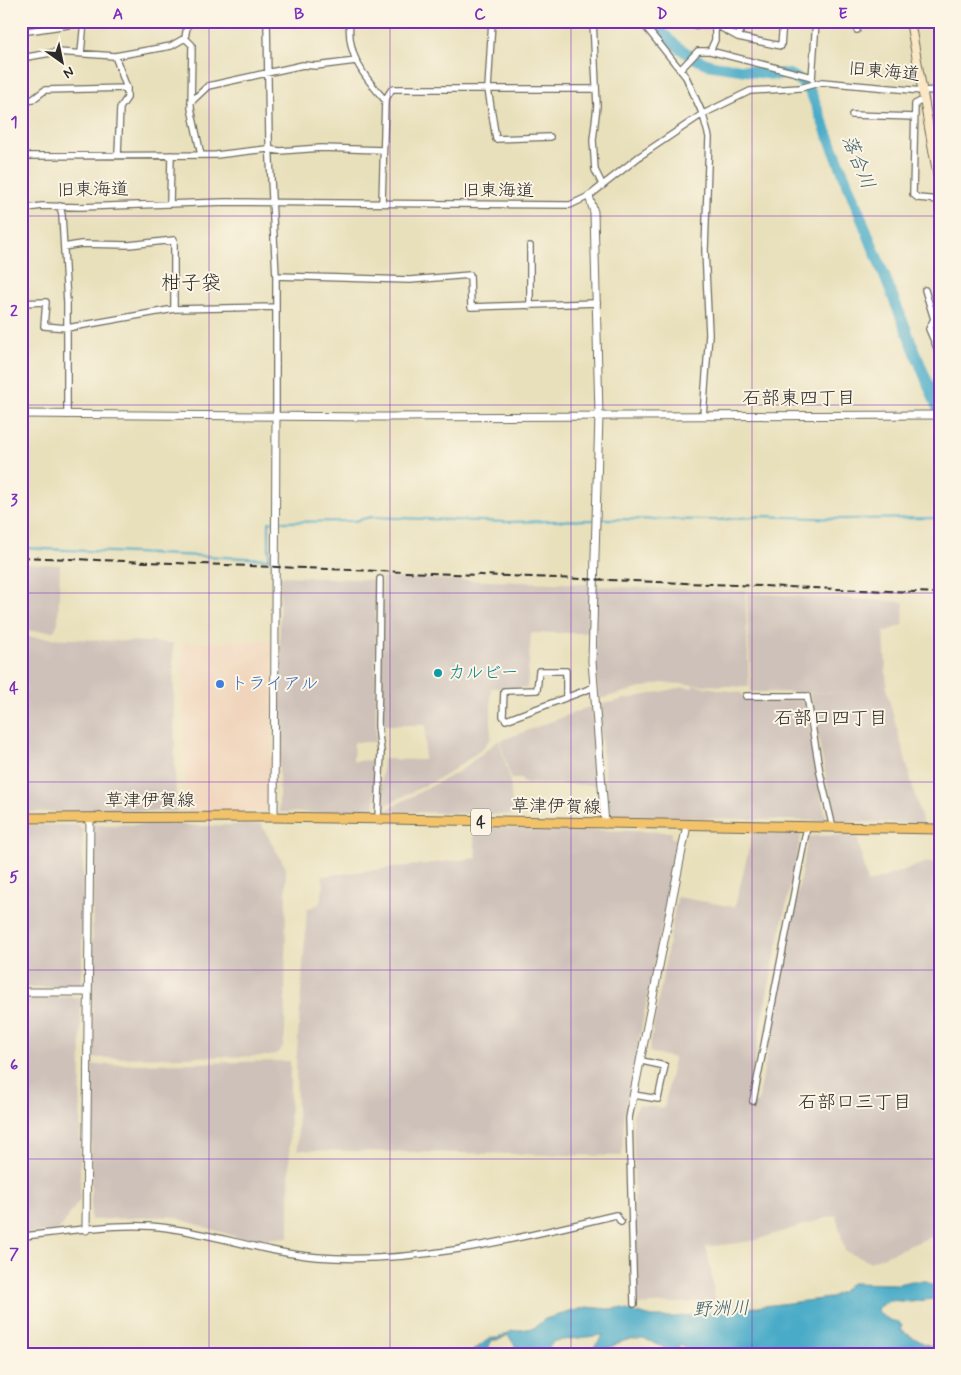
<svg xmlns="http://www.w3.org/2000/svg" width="961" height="1375" font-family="Mynerve,'Klee One',sans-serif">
<rect width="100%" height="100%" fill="#fcf5e5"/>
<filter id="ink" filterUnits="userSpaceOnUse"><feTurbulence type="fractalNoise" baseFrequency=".02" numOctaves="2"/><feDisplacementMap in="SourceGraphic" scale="10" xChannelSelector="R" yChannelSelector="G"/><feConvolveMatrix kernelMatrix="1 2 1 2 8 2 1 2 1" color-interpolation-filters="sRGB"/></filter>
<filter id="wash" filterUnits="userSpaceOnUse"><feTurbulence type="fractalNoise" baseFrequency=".0096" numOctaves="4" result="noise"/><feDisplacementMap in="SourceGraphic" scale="20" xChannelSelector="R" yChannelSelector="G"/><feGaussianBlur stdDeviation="1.12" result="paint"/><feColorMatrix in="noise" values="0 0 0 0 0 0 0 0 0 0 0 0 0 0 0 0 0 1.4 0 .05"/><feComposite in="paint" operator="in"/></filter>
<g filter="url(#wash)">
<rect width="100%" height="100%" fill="#e8e0bb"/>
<path fill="#f0d5bc" d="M273 640 271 807 264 811 188 813 187 781 185 777 182 643Z"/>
<path fill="#cec1b9" d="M21 563 60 565 58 623 54 631H21Z
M282 576 375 580 376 742H354L353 761 376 760 375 814 279 812 280 578Z
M382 578 589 584 588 633H531L527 688H491V738L480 751 444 776 380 808 383 759 424 760 426 725H379Z
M596 586 745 591 749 687 661 683 598 699 595 653Z
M747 593 904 602 903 625 884 632 887 692 923 824 834 821 810 693H883L751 692Z
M21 637 173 643 176 811 21 812Z
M693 685 741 693 745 699 800 700 805 703 826 818 823 821 617 816 608 808 598 705 684 687 693 688Z
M592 706 598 785 523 783 522 779H511L500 741Z
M499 740 510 780 513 815 384 811 460 771Z
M173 824 202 826 261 824 286 868 285 1033 283 1047 277 1053 270 1056 92 1058 93 825Z
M21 825H78L83 831 82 987H21Z
M472 827 672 832 671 838 679 839 624 1115 622 1156 298 1150 296 1066 307 909 319 904 324 886 322 876 477 858Z
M753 832 798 833 801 836 761 1022 748 1103 758 1102 808 838 812 836 857 835 867 883 924 863 940 862V1233L870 1262 845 1251 836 1215 752 1241 706 1247 711 1270 715 1301 636 1305 633 1115 638 1105 664 1108 674 1058 649 1052 677 897 735 907Z
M21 997H79L81 1007 80 1199 59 1230 21 1235Z
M290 1061 289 1237 246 1240 171 1216 91 1220 92 1065Z"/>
<path fill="#48abc8" stroke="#3a6b7a" d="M911 1281H927L934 1287H940V1298L911 1302 890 1300 877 1308C880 1317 890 1321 899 1322L902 1326 900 1330 925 1344 940 1349V1354H772L688 1349 678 1344 682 1354C666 1354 654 1337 635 1339 614 1340 608 1354 588 1354L604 1335 554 1341 544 1354H516L517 1349 508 1335 499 1340H492C486 1353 483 1354 469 1354L490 1338H498L512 1331 534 1328 545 1319 587 1307 608 1309 619 1308 652 1317H675L829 1298 841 1292 851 1283 898 1284Z"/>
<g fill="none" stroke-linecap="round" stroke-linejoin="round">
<path stroke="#48abc8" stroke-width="2" d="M599 519 719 520 761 516 841 519 940 518
M277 522 354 521 371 517 507 522 594 520
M21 548 269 559V522H273"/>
<path stroke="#48abc8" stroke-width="11" d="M652 21C668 41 686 56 710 65L776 75C792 70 802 82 811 93L940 414"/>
</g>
</g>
<g filter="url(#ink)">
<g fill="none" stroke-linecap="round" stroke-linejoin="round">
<g stroke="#6d6a5d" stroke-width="8">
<path id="minor" d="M267 21 269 140 276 276V416
M350 21C346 54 364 77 385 100L382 203
M593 21 597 106 593 140 595 170 602 184
M641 21 686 77 703 115 709 137 705 250 709 334 703 416
M676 21 690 25 718 26 738 37 781 46 783 21
M803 21 816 23
M933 21 940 22
M857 30V21
M21 32 95 21
M738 37 744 21
M185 38 192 45 191 108 201 155
M710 51 812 77
M81 53 84 21
M21 58 57 52 115 56 171 46 185 38 188 21
M681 69 698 51H710L715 40V21
M812 79 816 21
M385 100 392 89H488L492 21
M923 100 915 104 913 194 918 198 940 200
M21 102 32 100 45 90 127 88 115 56
M191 102 208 86 303 65 316 66 356 61
M852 115 915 117
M550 137 496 139 488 89H595
M118 154 120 108 127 98V88
M21 156 216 155 267 149 280 151 321 148 382 150
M170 204 171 155
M60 206 62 215 67 303V415
M21 209 42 206 80 207 226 202 570 205 589 196 640 156 701 115 750 91 800 88 822 82 922 91 940 90
M64 247 81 244 129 245 174 240V309
M276 276 410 280 470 275 471 307 597 303
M925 290 934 319 929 329 940 355
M21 303 46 302 44 326 67 328 174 309 276 307
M530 306V246
M746 696H807L820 773 833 828
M566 697V671H539L537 690 504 691 503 716 506 720 584 691 594 687
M378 819 381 752 378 726 380 579
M634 1095 658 1099 665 1066 642 1061
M753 1101 807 827
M632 1102 629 1118 634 1304
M21 1236C69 1232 120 1221 168 1228 218 1235 267 1253 317 1257 418 1265 519 1238 616 1215L621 1222"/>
</g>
<g stroke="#6d6a5d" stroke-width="9">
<path id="tertiary" d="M589 196 594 212 599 415 592 661 605 824
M21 414 381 417 940 415
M274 817 276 416
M21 992H87
M632 1102 687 825
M86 1230 90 818"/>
</g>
<g stroke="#6d6a5d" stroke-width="10">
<path id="secondary" d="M910 21 940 189"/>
</g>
<g stroke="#6d6a5d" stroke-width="11">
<path id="primary" d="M21 818 274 817 940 829"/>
</g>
<use href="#minor" stroke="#fff" stroke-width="5.5"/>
<use href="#tertiary" stroke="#fff" stroke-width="7"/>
<use href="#secondary" stroke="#fae7c3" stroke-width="8"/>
<use href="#primary" stroke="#f2c36a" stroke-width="9"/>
<path stroke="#2b2b2b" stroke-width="2" stroke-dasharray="8 4" stroke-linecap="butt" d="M21 557 940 593"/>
</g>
</g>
<path fill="none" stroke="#7b2cbf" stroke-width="1" stroke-opacity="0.55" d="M209 21V1354M390 21V1354M571 21V1354M752 21V1354M21 216H940M21 405H940M21 593H940M21 782H940M21 970H940M21 1159H940"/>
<circle fill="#0f9aa8" stroke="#fcf5e5" stroke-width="2" cx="438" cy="673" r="5"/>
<circle fill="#3f7fe0" stroke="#fcf5e5" stroke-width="2" cx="220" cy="684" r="5"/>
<g text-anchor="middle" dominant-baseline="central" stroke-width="4" stroke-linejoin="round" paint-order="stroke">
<rect fill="#fcf5e5" stroke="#6a6863" stroke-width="1" x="471" y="808.5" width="20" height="27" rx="4"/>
<g font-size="16" font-weight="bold" fill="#2b2b2b">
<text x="481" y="822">4</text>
</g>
<g font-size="18" fill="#2b2b2b" stroke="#fcf5e5">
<text transform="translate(884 72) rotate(5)">旧東海道</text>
<text transform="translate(93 190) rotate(-1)">旧東海道</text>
<text x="498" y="191">旧東海道</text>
<text x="150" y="801">草津伊賀線</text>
<text transform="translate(556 807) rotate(1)">草津伊賀線</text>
</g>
<g font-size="18" fill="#0d838f" stroke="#fcf5e5" text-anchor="start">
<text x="448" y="673">カルビー</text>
</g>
<g font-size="18" fill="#366cbe" stroke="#fcf5e5" text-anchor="start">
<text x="230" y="684">トライアル</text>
</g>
<g font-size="19" font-style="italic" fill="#375e6a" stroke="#fcf5e5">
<text transform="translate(858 162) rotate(68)">落合川</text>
<text transform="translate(721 1309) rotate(-2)">野洲川</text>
</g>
<g font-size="19" fill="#2b2b2b" stroke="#fcf5e5">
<text x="799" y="398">石部東四丁目</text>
<text x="831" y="718">石部口四丁目</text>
<text x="855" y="1102">石部口三丁目</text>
</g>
<g font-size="20" fill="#2b2b2b" stroke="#fcf5e5">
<text x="191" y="283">柑子袋</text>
</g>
</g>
<rect width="961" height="1375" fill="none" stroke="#fcf5e5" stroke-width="55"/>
<g transform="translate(62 62) rotate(147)" stroke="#fcf5e5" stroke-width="4" paint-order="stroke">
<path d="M0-4L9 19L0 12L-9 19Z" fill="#2b2b2b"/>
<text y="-8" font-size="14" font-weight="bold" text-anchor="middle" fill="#2b2b2b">N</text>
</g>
<rect x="28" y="28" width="906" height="1320" fill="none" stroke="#7b2cbf" stroke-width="2"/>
<g font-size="16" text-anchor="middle" font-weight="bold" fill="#7b2cbf">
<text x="118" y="19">A</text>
<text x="299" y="19">B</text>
<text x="480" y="19">C</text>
<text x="662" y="19">D</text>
<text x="843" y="19">E</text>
<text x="14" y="127">1</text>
<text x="14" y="316">2</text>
<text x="14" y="505">3</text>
<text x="14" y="693">4</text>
<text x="14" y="882">5</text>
<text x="14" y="1070">6</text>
<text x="14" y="1259">7</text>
</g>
</svg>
